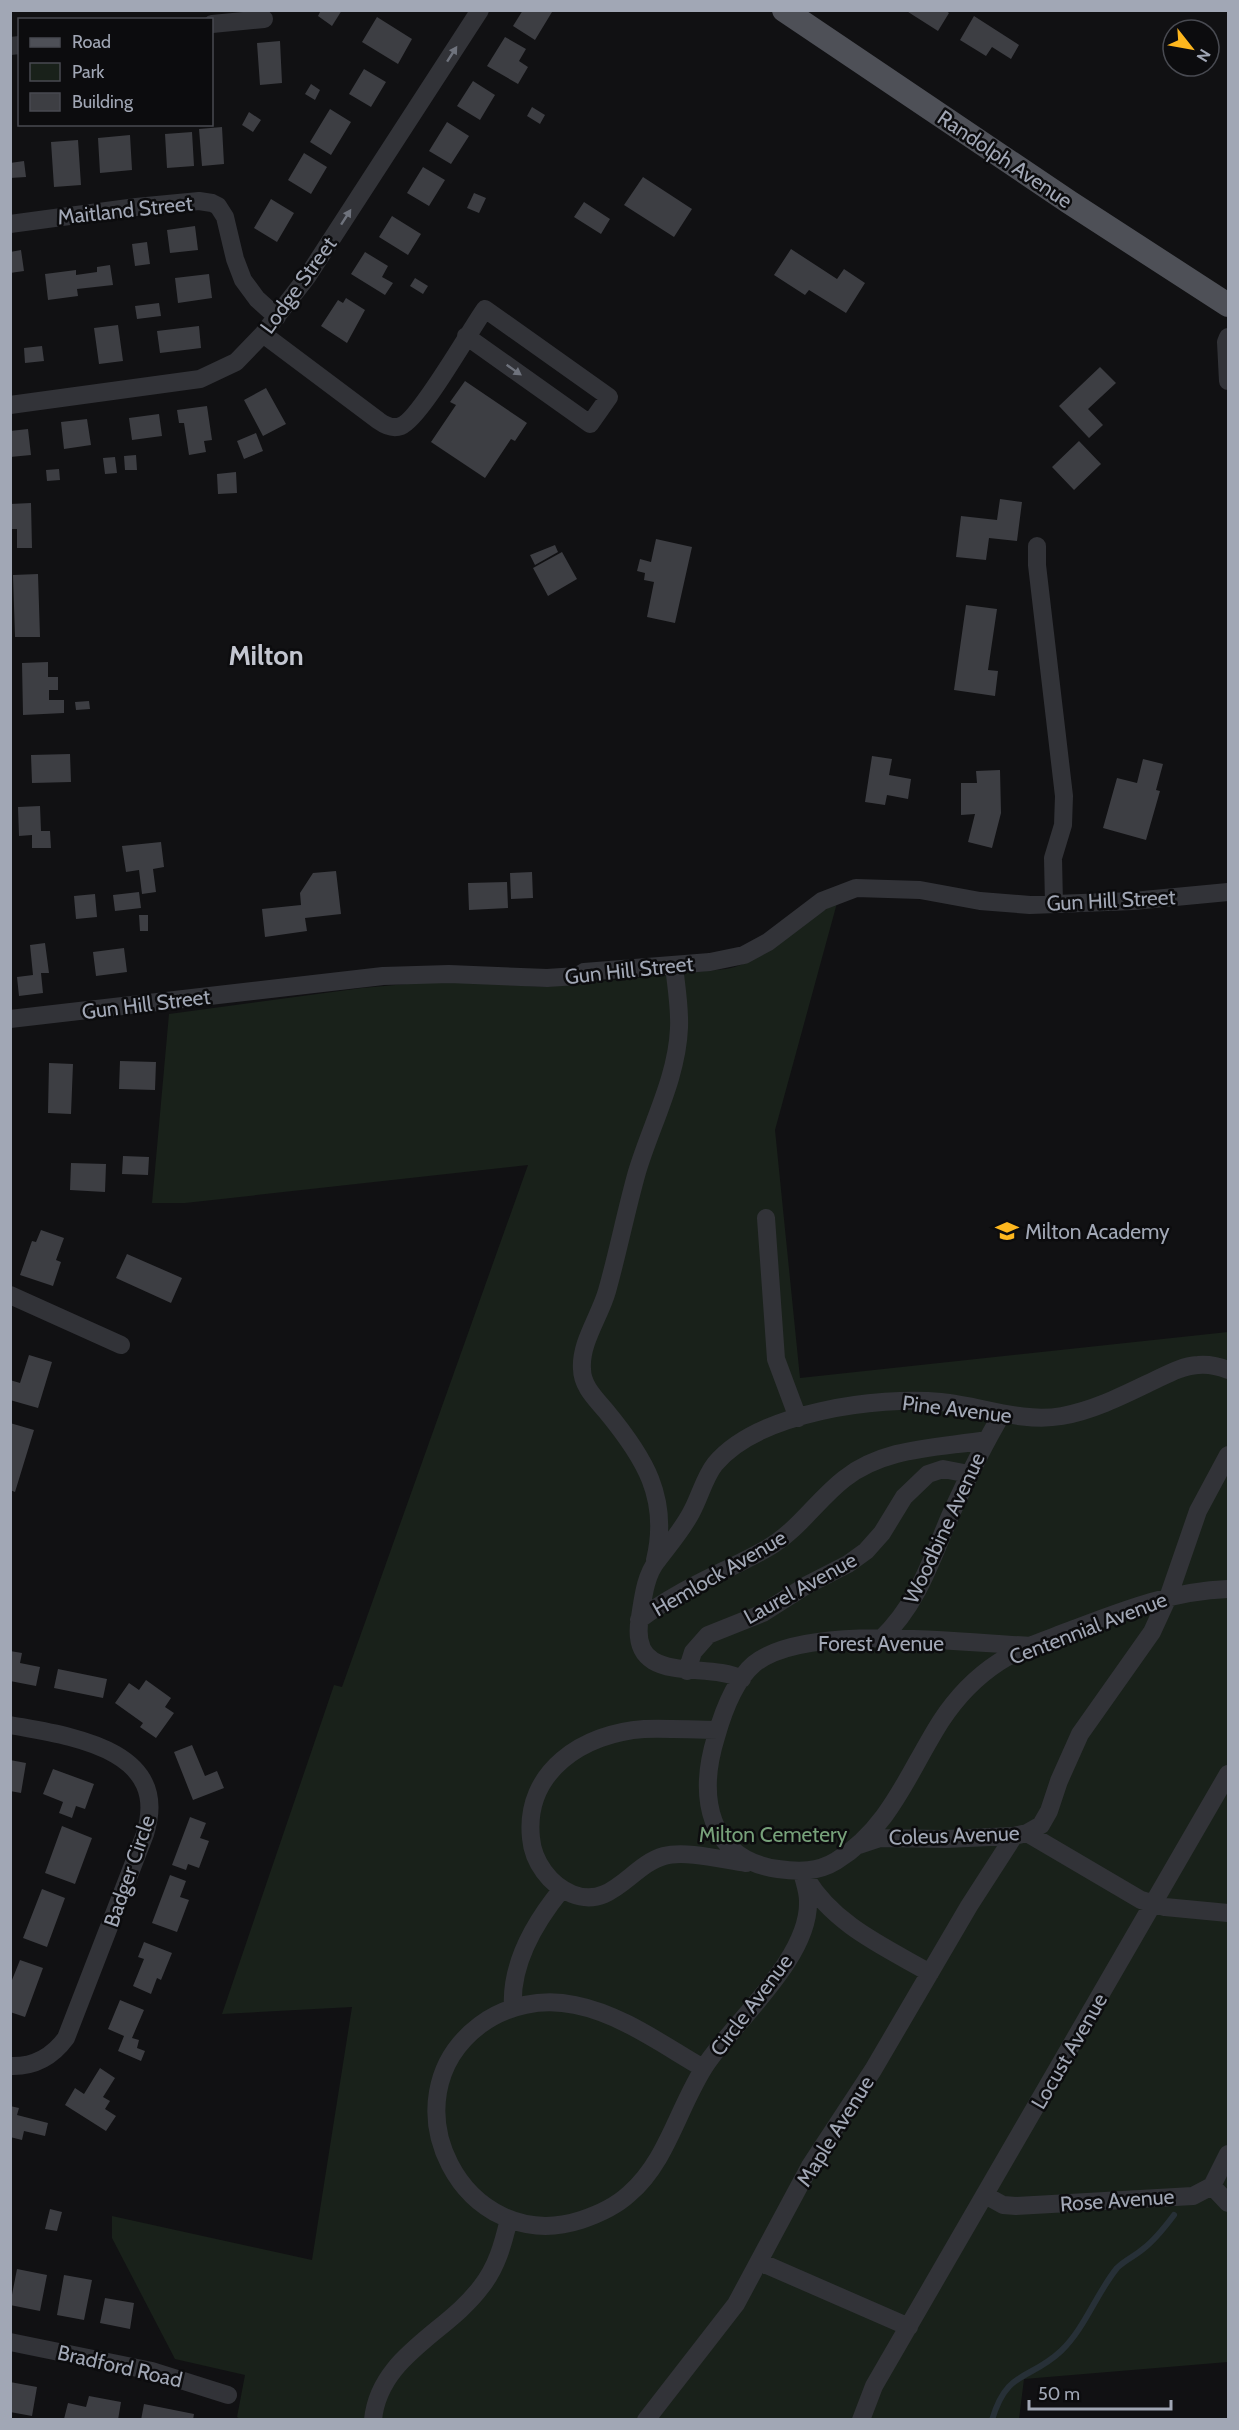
<svg xmlns="http://www.w3.org/2000/svg" width="1239" height="2430" font-family="Cabin,sans-serif">
<rect width="100%" height="100%" fill="#111113"/>
<path fill="#19211a" d="M837 903 775 1130 800 1378 1228 1332V2362L1024 2379 1019 2419H240L237 2417 245 2375 175 2359 112 2238V2216L312 2260 352 2007 222 2014 334 1685 342 1687 528 1165 185 1203H152L169 1014 362 988 439 981 545 987 726 969C770 960 798 922 837 903Z"/>
<g fill="none" stroke-linecap="round" stroke-linejoin="round">
<path stroke="#273037" stroke-width="6" d="M992 2420C1007 2369 1029 2381 1061 2351 1085 2328 1096 2294 1117 2268 1125 2260 1135 2256 1143 2249 1155 2240 1165 2227 1174 2215"/>
</g>
<path fill="#3d3e43" d="M321 10H342L332 26 318 16Z
M523 10 552 12 535 40 513 26Z
M905 10H945L949 13 938 31Z
M974 16 1019 45 1011 59 992 47 986 56 960 40Z
M377 17 412 39 398 64 362 42Z
M505 37 526 49 519 61 528 67 518 84 487 66Z
M280 41 282 83 260 85 257 43Z
M364 69 386 82 371 107 349 94Z
M473 81 495 95 480 120 457 106Z
M311 84 320 90 315 100 305 94Z
M532 107 545 115 540 124 527 116Z
M330 109 351 122 331 155 310 142Z
M249 112 261 120 253 132 242 125Z
M447 122 469 136 451 164 429 151Z
M222 127 224 164 202 166 199 129Z
M192 132 194 166 167 168 165 134Z
M130 135 132 170 100 173 98 138Z
M78 140 81 185 54 187 51 142Z
M304 153 327 167 311 194 288 180Z
M24 161 26 177 10 178V163Z
M423 167 445 180 429 206 407 193Z
M643 177 692 209 674 237 624 205Z
M474 193 486 198 479 213 467 208Z
M271 199 294 213 277 242 254 228Z
M584 202 610 219 601 234 574 217Z
M392 216 421 234 408 255 379 237Z
M195 226 198 250 170 253 167 230Z
M147 242 150 264 135 266 132 244Z
M791 249 837 279 844 269 865 283 846 313 809 290 805 295 774 275Z
M21 250 24 271 10 273V252Z
M365 252 388 266 382 277 393 283 385 295 351 274Z
M110 265 113 285 77 289 78 296 48 300 45 274 76 270V275L97 272V267Z
M209 274 212 298 178 303 175 278Z
M415 278 428 286 423 294 410 286Z
M346 298 365 310 347 343 321 326 338 300 343 303Z
M159 303 161 316 137 319 135 306Z
M118 325 123 361 99 364 94 328Z
M199 326 201 348 160 353 157 331Z
M42 346 44 361 25 363 24 348Z
M1100 367 1116 383 1088 409 1103 425 1089 438 1059 406Z
M465 381 527 423 515 441 511 439 485 478 431 442 456 405 450 402Z
M266 388 286 424 263 436 244 400Z
M207 406 212 440 204 441 206 452 189 455 184 423H179L177 410Z
M159 414 162 436 132 440 129 418Z
M87 419 91 445 64 449 61 422Z
M28 429 31 455 10 457V431Z
M256 433 263 451 244 459 237 441Z
M1079 441 1101 464 1074 490 1052 467Z
M136 455 137 470H125L124 456Z
M115 457 117 473 105 474 103 458Z
M59 469 60 480 47 481 46 470Z
M236 472 237 493 218 494 217 474Z
M1000 499 1022 502 1017 541 989 538 986 560 956 557 961 516 997 520Z
M31 503 32 548H17V529H10V504Z
M656 539 692 547 675 623 647 617 654 582 644 580 645 573 637 571 640 559 651 562Z
M555 545 558 552 535 565 530 555Z
M562 552 577 579 548 596 533 568Z
M38 574 40 637H15L13 575Z
M966 605 997 609 988 670 998 671 995 696 954 690Z
M48 662V677H58V690H49V700H64V713L23 715 22 663Z
M89 701 90 709 76 710 75 702Z
M70 754 71 782 32 783 31 755Z
M872 756 892 759 889 775 911 779 908 799 887 795 885 805 865 802Z
M1143 759 1163 764 1156 790 1160 791 1146 840 1103 828 1117 778 1137 783Z
M1000 770 1001 813 992 848 968 842 975 814 961 815V783H977L976 771Z
M40 806 41 831H50L51 848H32V835L19 836 18 807Z
M161 842 164 867 153 869 156 892 142 894 139 870 126 872 122 846Z
M336 871 341 914 305 918 307 931 265 937 262 909 301 905 300 893 313 873Z
M532 872 533 898 511 899 510 873Z
M507 882 508 908 469 910 468 883Z
M139 892 141 908 115 911 113 895Z
M95 894 97 917 76 919 74 896Z
M139 915H148V931H140Z
M45 943 49 973H41L43 993 19 996 17 977 33 975 30 945Z
M124 948 127 972 96 976 93 952Z
M120 1061 156 1062 155 1090 119 1089Z
M49 1063 73 1064 71 1114 48 1113Z
M123 1156 149 1157 148 1175 122 1174Z
M71 1163 106 1164 105 1192 70 1190Z
M41 1230 64 1238 56 1260 61 1262 53 1286 20 1275 32 1241 36 1242Z
M127 1254 182 1278 171 1303 116 1278Z
M29 1355 52 1362 38 1408 10 1400V1380L20 1383Z
M10 1423 34 1430 15 1492 10 1490Z
M10 1651 22 1653 20 1663 40 1667 36 1686 10 1681Z
M58 1669 107 1679 103 1698 54 1688Z
M146 1680 171 1698 165 1707 174 1713 156 1738 140 1727 143 1723 115 1703 129 1683 139 1690Z
M192 1745 205 1776 217 1771 224 1788 193 1800 174 1752Z
M10 1760 26 1763 21 1793 10 1791Z
M53 1769 94 1784 85 1809 76 1806 72 1818 59 1813 63 1802 43 1794Z
M190 1817 206 1823 200 1838 209 1841 199 1868 188 1864 186 1870 172 1865Z
M62 1826 92 1838 75 1884 45 1873Z
M170 1875 186 1881 180 1897 189 1900 177 1932 152 1923Z
M42 1889 65 1898 47 1947 23 1938Z
M144 1942 172 1953 161 1980 157 1978 151 1994 133 1986 144 1959 138 1957Z
M20 1960 43 1968 25 2017 10 2012V1985Z
M120 2000 144 2010 132 2038 139 2040 137 2048 145 2051 141 2061 118 2051 124 2036 108 2029Z
M100 2068 115 2078 103 2097 110 2101 105 2109 116 2116 106 2131 65 2105 75 2088 84 2094Z
M10 2106 19 2108 17 2115 48 2123 45 2136 24 2131 22 2140 10 2137Z
M50 2209 62 2212 57 2231 45 2229Z
M17 2269 47 2275 40 2311 10 2305Z
M64 2275 92 2280 84 2320 57 2315Z
M105 2298 134 2303 130 2329 100 2323Z
M10 2382 37 2387 32 2416 10 2412Z
M89 2396 121 2402 118 2420 64 2419 68 2403 86 2407Z
M144 2404 194 2414 193 2420H141Z"/>
<g fill="none" stroke-linecap="round" stroke-linejoin="round">
<path stroke="#323338" stroke-width="18" d="M212 24 264 19
M10 46 20 45
M10 224 136 207 199 201 212 203 218 206 225 217 235 259 243 280 257 299 277 317
M263 334 379 421C386 426 393 429 401 426 420 419 470 330 485 309L609 397 590 424 466 336
M1228 337 1226 342 1228 381
M10 405 200 379 236 362 263 334 307 277 480 10
M1037 546V565L1064 796 1063 825 1053 858 1054 904
M10 1019 383 976 449 974 547 978 577 976 584 972 710 962 744 955 768 942 822 901 856 888 920 890 980 901 1030 905 1133 901 1228 892
M766 1218 776 1359 798 1418
M10 1295 121 1345
M655 1560C670 1498 644 1457 606 1411 596 1399 582 1386 582 1369 580 1343 600 1316 607 1291 618 1252 626 1211 637 1172 651 1125 677 1078 679 1028 680 1007 676 986 674 965
M639 1620C679 1589 723 1573 766 1549 798 1531 816 1501 844 1479 884 1447 938 1448 987 1440
M881 1639C917 1605 931 1561 950 1516 966 1481 982 1447 1002 1414
M1031 1646C965 1643 805 1622 754 1664 734 1681 723 1712 716 1737 698 1795 707 1859 778 1869 799 1872 818 1872 836 1861 890 1828 909 1771 941 1721 956 1698 976 1677 999 1662 1020 1648 1046 1640 1069 1631 1122 1611 1171 1591 1228 1589
M687 1671 693 1652 708 1635 763 1613 807 1585 848 1564 866 1551 882 1533 904 1497 928 1474 943 1469 969 1474
M742 1679C705 1660 627 1688 640 1617 643 1599 645 1576 657 1561 669 1545 682 1530 691 1513 700 1497 704 1478 715 1464 758 1412 878 1396 941 1402 982 1406 1021 1423 1062 1416 1094 1410 1122 1396 1151 1382 1166 1375 1181 1366 1198 1365 1209 1364 1218 1366 1228 1370
M10 1725C69 1736 172 1748 145 1834L66 2038C52 2057 34 2067 10 2066
M718 1730C693 1730 669 1728 644 1729 584 1733 524 1771 531 1838 533 1862 550 1885 572 1894 612 1910 631 1865 664 1856 685 1850 724 1860 746 1863
M1027 1833 1141 1900 1165 1907 1228 1913
M859 1845 880 1838 945 1839 1014 1836 1027 1833 1041 1825 1049 1811 1059 1781 1080 1734 1152 1632 1169 1595 1198 1511 1228 1455
M806 1878C834 1925 885 1947 930 1973
M513 2008C510 1963 535 1922 562 1889
M703 2068C663 2045 621 2014 575 2005 542 1998 507 2005 480 2025 382 2099 464 2258 581 2220 599 2214 615 2207 629 2194 668 2161 679 2104 707 2063 737 2019 810 1957 808 1901 808 1891 804 1881 802 1872
M1212 2186 1228 2203
M985 2195 1003 2205 1016 2206 1193 2196 1212 2186 1228 2154
M760 2262 909 2327
M10 2342 152 2371 228 2395
M373 2420C379 2356 447 2333 481 2287 497 2267 503 2244 509 2219
M646 2420 736 2304 810 2166 873 2070 969 1906 1014 1836
M861 2420 874 2386 1228 1774"/>
<path stroke="#4e5057" stroke-width="24" d="M784 10 1069 202 1228 305"/>
</g>
<defs><path id="oneway-solid" d="M-6-.8H1V-3.2L6.5 0L1 3.2V.8H-6Z" transform="scale(1.5)"/></defs>
<g fill="#6f737d">
<use href="#oneway-solid" transform="translate(452 54) rotate(-57)"/>
<use href="#oneway-solid" transform="translate(346 217) rotate(-57)"/>
<use href="#oneway-solid" transform="translate(514 370) rotate(35)"/>
</g>
<defs>
<g id="school-bare" transform="scale(1.8)"><path d="M0-5L7-2L0 1L-7-2ZM-4 1L0 2.5L4 1V4Q0 6-4 4Z" fill="#feb71e" stroke="#0c0c0e" stroke-width="2.5" paint-order="stroke"/></g>
</defs>
<g fill-rule="evenodd">
<use href="#school-bare" x="1007" y="1231"/>
</g>
<g text-anchor="middle" dominant-baseline="central" stroke-width="5" stroke-linejoin="round" paint-order="stroke">
<g font-size="21" fill="#a1a7b5" stroke="#0c0c0e">
<text transform="translate(1005 159) rotate(34)">Randolph Avenue</text>
<text transform="translate(125 210) rotate(-6)">Maitland Street</text>
<text transform="translate(298 285) rotate(-54)">Lodge Street</text>
<text transform="translate(1111 900) rotate(-3)">Gun Hill Street</text>
<text transform="translate(629 970) rotate(-6)">Gun Hill Street</text>
<text transform="translate(146 1004) rotate(-7)">Gun Hill Street</text>
<text transform="translate(957 1409) rotate(7)">Pine Avenue</text>
<text transform="translate(944 1528) rotate(-65)">Woodbine Avenue</text>
<text transform="translate(719 1573) rotate(-30)">Hemlock Avenue</text>
<text transform="translate(800 1588) rotate(-29)">Laurel Avenue</text>
<text transform="translate(1088 1628) rotate(-21)">Centennial Avenue</text>
<text x="881" y="1643">Forest Avenue</text>
<text transform="translate(954 1835) rotate(-2)">Coleus Avenue</text>
<text transform="translate(129 1871) rotate(-71)">Badger Circle</text>
<text transform="translate(751 2005) rotate(-53)">Circle Avenue</text>
<text transform="translate(1069 2051) rotate(-60)">Locust Avenue</text>
<text transform="translate(835 2131) rotate(-58)">Maple Avenue</text>
<text transform="translate(1117 2200) rotate(-4)">Rose Avenue</text>
<text transform="translate(120 2366) rotate(13)">Bradford Road</text>
</g>
<g font-size="21" fill="#a1a7b5" stroke="#0c0c0e" text-anchor="start">
<text x="1025" y="1231">Milton Academy</text>
</g>
<g font-size="21" fill="#77a17a" stroke="#0c0c0e">
<text x="773" y="1834">Milton Cemetery</text>
</g>
<g font-size="27" font-weight="bold" fill="#c3c6d0" stroke="#0c0c0e">
<text x="266" y="655">Milton</text>
</g>
</g>
<rect width="1239" height="2430" fill="none" stroke="#a1a7b5" stroke-width="24"/>
<rect x="18" y="18" width="195" height="108" fill="#0c0c0e" stroke="#484a51" stroke-width="1.5"/>
<rect x="30" y="38" width="30" height="9" fill="#4e5057" stroke="#484a51" stroke-width="1.5"/>
<text x="72" y="48" font-size="18" fill="#a1a7b5">Road</text>
<rect x="30" y="63" width="30" height="18" fill="#19211a" stroke="#484a51" stroke-width="1.5"/>
<text x="72" y="78" font-size="18" fill="#a1a7b5">Park</text>
<rect x="30" y="93" width="30" height="18" fill="#3d3e43" stroke="#484a51" stroke-width="1.5"/>
<text x="72" y="108" font-size="18" fill="#a1a7b5">Building</text>
<g transform="translate(1191 48) rotate(121)"><circle r="28" fill="#0c0c0e" stroke="#484a51" stroke-width="1.5"/>
<path d="M0-4.5L10 22L0 15L-10 22Z" fill="#feb71e"/>
<text y="-9" font-size="16" font-weight="bold" text-anchor="middle" fill="#a1a7b5">N</text>
</g>
<path d="M1029 2400v9h142v-9" fill="none" stroke="#a1a7b5" stroke-width="3"/>
<text x="1038" y="2400" font-size="18" fill="#a1a7b5" stroke="#0c0c0e" stroke-width="4.5" paint-order="stroke">50 m</text>
</svg>
